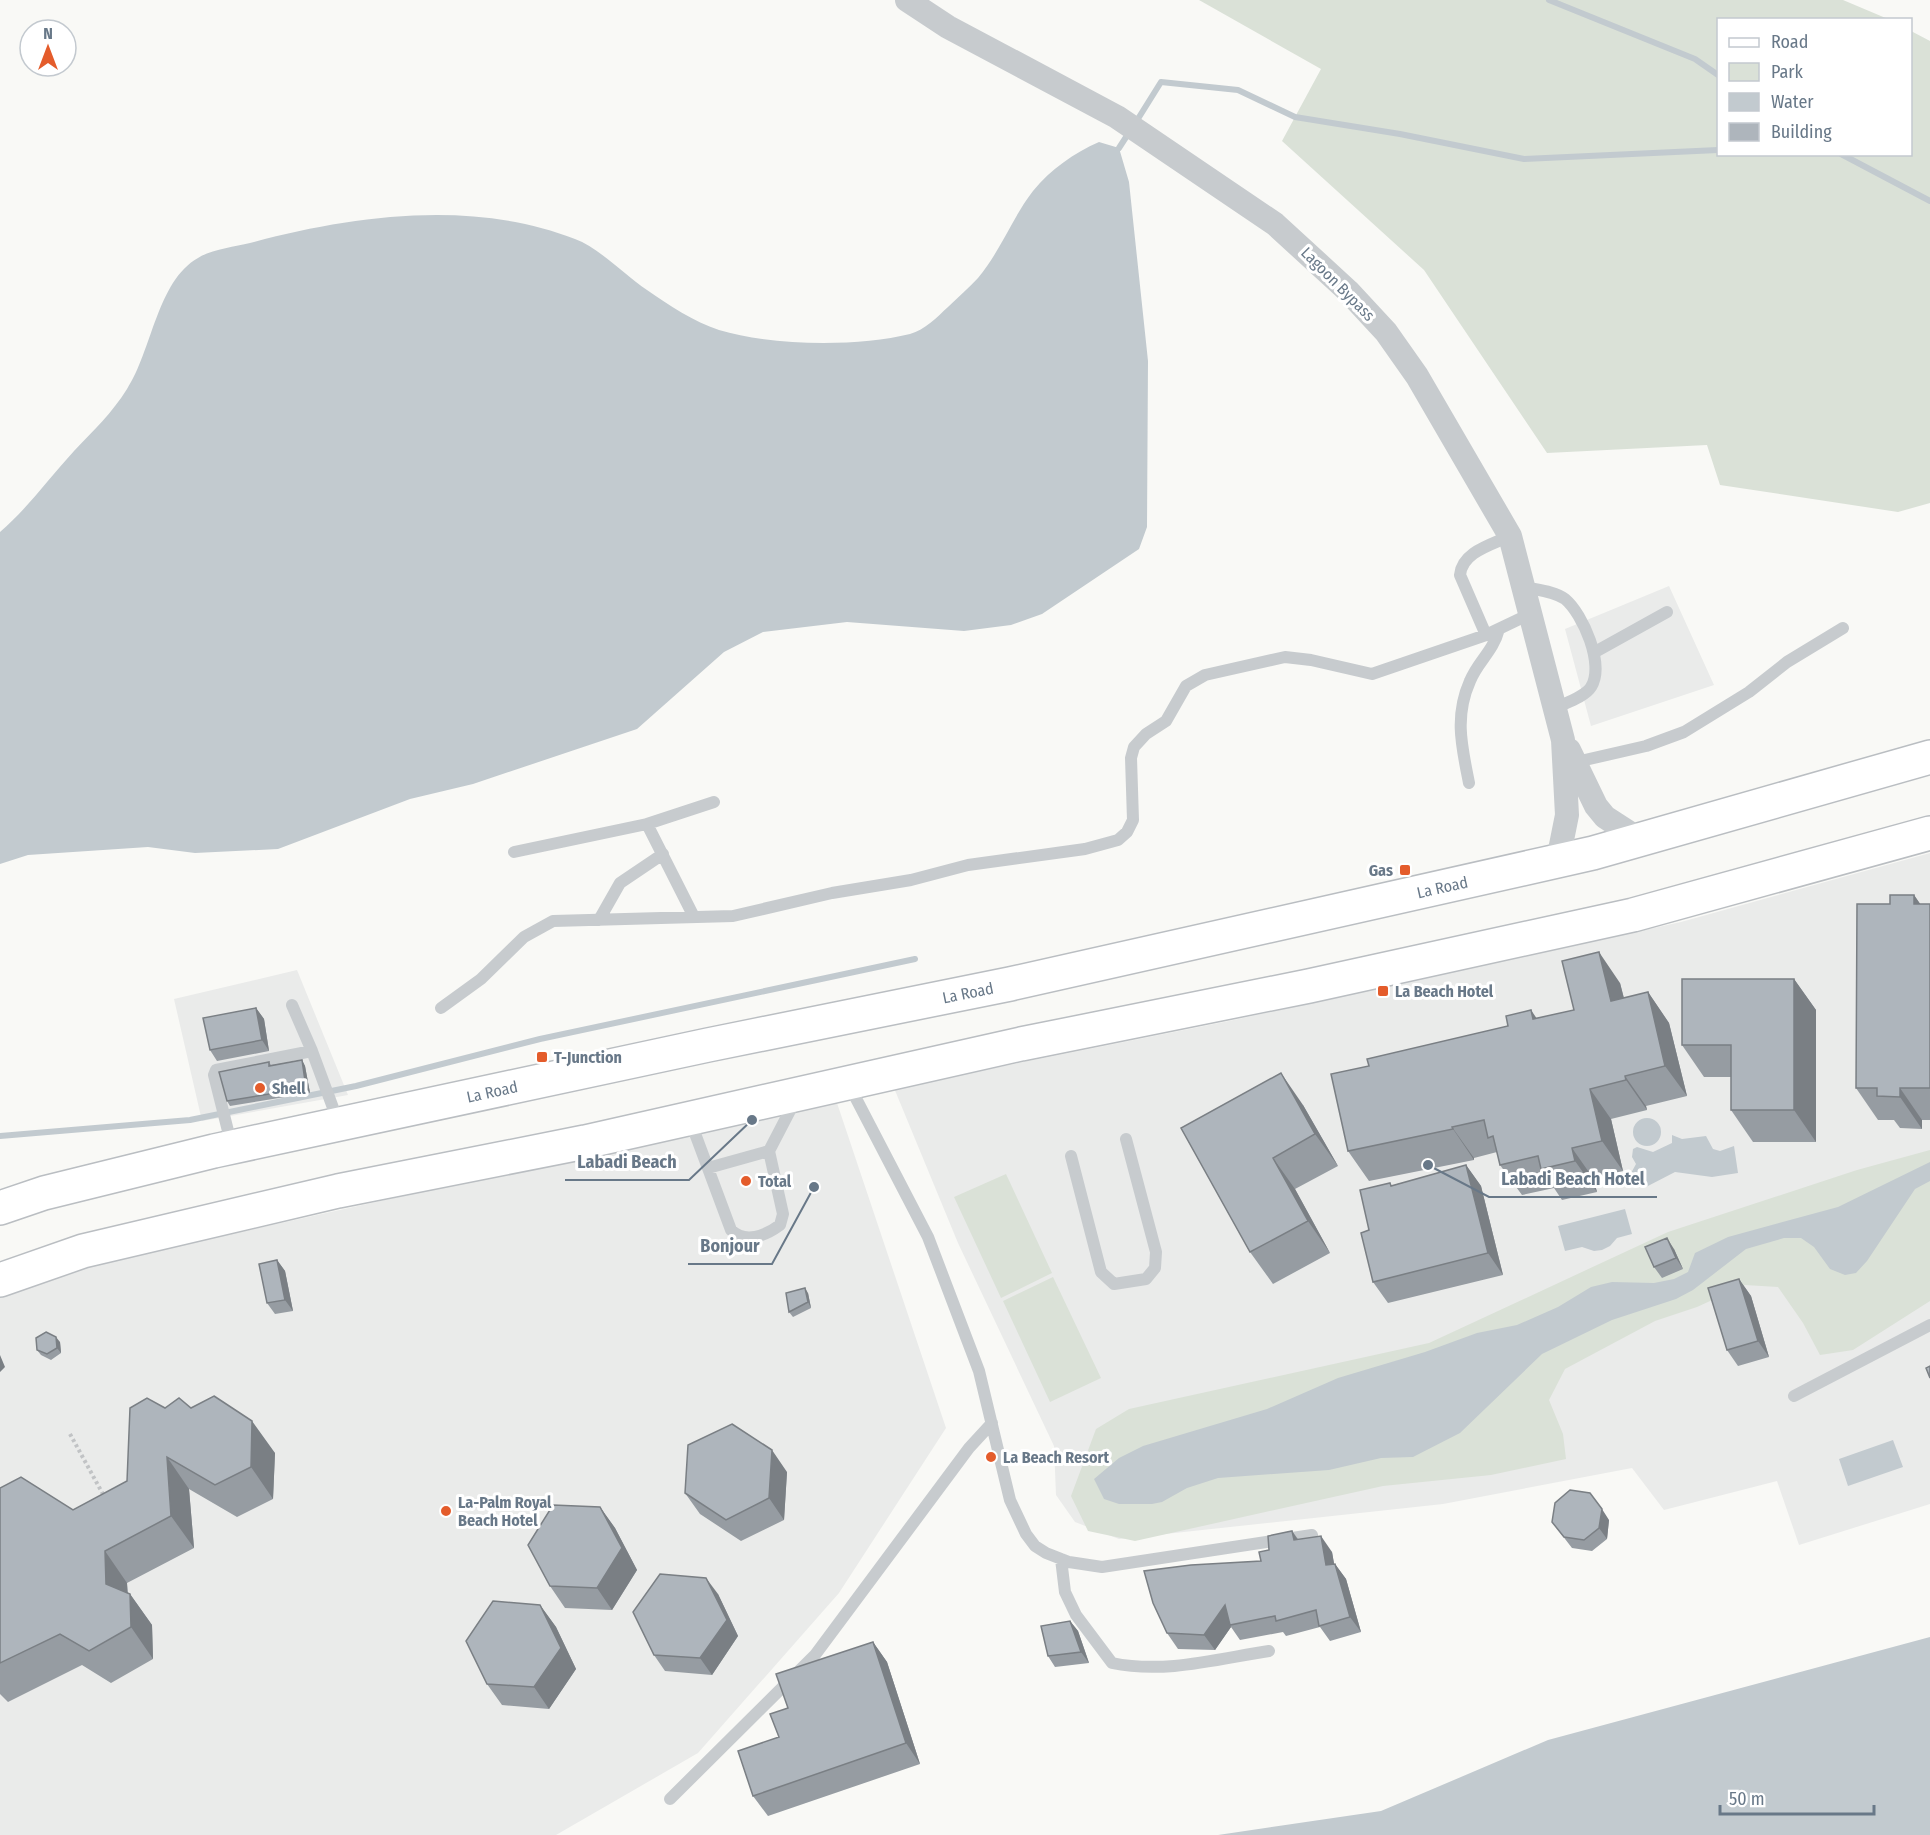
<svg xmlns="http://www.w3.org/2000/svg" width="1930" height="1835" font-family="'Fira Sans Condensed',sans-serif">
<rect width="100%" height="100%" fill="#f9f9f6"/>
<path fill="#eaebea" d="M1669 586 1714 685 1591 726 1565 629Z
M1930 853V1504L1799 1545 1777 1481 1664 1510 1632 1468 1443 1504 1119 1539 1075 1522 1056 1495 1054 1446 958 1243 894 1088 1229 1021 1681 922Z
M297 970 348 1095 202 1121 174 999Z
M836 1100 946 1428 839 1593 698 1753 556 1835H0V1295L22 1285 123 1258Z"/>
<path fill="#dae1d7" d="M1199 0H1843L1888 19 1718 20V154H1910L1911 31 1930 41V503L1898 512 1720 485 1707 445 1547 453 1424 270 1282 141 1321 69Z
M1930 1150V1301L1853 1350 1820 1355 1803 1323 1778 1287 1745 1285 1697 1307 1655 1321 1565 1369 1549 1400 1563 1434 1566 1459 1491 1475 1383 1486 1135 1541 1088 1531 1071 1496 1096 1429 1129 1409 1429 1343 1668 1232 1857 1170Z
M1006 1174 1052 1273 1001 1298 954 1197Z
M1053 1277 1101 1378 1050 1402 1003 1301Z"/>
<path fill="#c2cacf" d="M1099 142 1119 148 1129 182 1148 361 1147 527 1139 549 1042 614 1011 625 964 631 847 622 763 632 724 652 637 729 473 784 410 799 278 849 195 853 148 847 28 855 0 864V532C28 508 49 478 74 451 94 430 112 413 127 389 152 351 157 281 198 258 212 249 234 247 250 243 354 215 473 199 575 239 599 248 625 275 647 290 669 305 694 322 719 330 772 346 857 347 910 334 925 330 937 317 948 307 958 297 969 288 978 278 1000 252 1012 218 1033 191 1051 169 1074 153 1099 142Z
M1633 1132a14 14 0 1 1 28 0a14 14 0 1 1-28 0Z
M1672 1135 1682 1139 1706 1136 1713 1149 1720 1151 1734 1146 1738 1173 1712 1177 1675 1172 1646 1187 1635 1185 1630 1175 1636 1164 1632 1157 1633 1149 1637 1147 1653 1152 1672 1143Z
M1930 1162V1181L1915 1189 1867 1261 1856 1273 1845 1275 1830 1269 1814 1247 1801 1238H1784L1746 1249 1693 1290 1676 1299 1612 1320 1542 1354 1460 1433 1413 1457 1381 1458 1329 1470 1218 1478 1187 1488 1162 1502 1152 1504H1119L1104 1499 1094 1479 1119 1458 1143 1446 1267 1409 1338 1378 1425 1352 1477 1333 1517 1325 1558 1307 1591 1287 1612 1282 1654 1283 1674 1279 1688 1272 1695 1253 1728 1237 1838 1207Z
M1625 1209 1632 1234 1617 1238 1610 1246 1602 1250 1594 1251 1582 1247 1565 1251 1558 1226Z
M1893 1440 1903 1467 1848 1486 1839 1459Z
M1930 1637V1835H1218L1381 1811 1548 1740Z"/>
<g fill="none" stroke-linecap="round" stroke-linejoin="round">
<path stroke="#c2cacf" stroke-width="6" d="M1549 0 1695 59 1718 75
M1136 122 1161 82 1238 90 1295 117 1400 134 1524 159 1718 150
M1119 148 1130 131
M1841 154 1930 201
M0 1136 190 1120 356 1086 540 1039 915 959"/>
<g stroke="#babec2" stroke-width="36">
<g id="primary">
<path id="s1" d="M0 1208 44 1193 214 1151 708 1045 1010 984 1593 853 1930 757"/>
<path d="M0 1280 83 1251 338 1191 585 1142 1021 1044 1309 986 1633 915 1930 833"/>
</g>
</g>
<path stroke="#c1c3c5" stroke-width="4" stroke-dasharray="3 3" stroke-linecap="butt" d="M70 1434 104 1496"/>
<path stroke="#c7cbce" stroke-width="12" d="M1524 587C1537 590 1554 591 1565 599 1583 614 1605 665 1591 687 1585 697 1565 703 1555 708
M1486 635 1460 575C1462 552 1491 545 1510 536
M1595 652 1667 612
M1576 762 1646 746 1684 732 1749 692 1787 662 1843 628
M1469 783C1462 747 1454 717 1470 681 1478 661 1493 652 1499 629
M514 852 647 824
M694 917 647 824 714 802
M599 920 620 883 663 854
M292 1005 312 1051
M441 1008 481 979 524 937 553 921 733 916 832 893 911 880 968 865 1085 849 1118 840 1127 832 1133 820 1131 758 1134 747 1146 734 1166 721 1186 686 1205 675 1285 657 1311 660 1372 674 1486 635 1532 613
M849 1085 928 1237 979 1371 1010 1500 1026 1534 1035 1546 1046 1553 1069 1562 1102 1567 1312 1535
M690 1120 731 1230C745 1244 765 1236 780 1225L783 1214 769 1151 796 1099
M232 1147 214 1075 216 1070 312 1051 339 1124
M1071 1156 1101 1272 1114 1284 1146 1279 1155 1268 1156 1252 1126 1139
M708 1168 769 1151
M1794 1396 1930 1325
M1061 1559 1065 1592 1076 1615 1112 1663C1165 1674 1217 1659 1269 1651
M670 1799 815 1655 969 1448 992 1423"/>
<path stroke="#c7cbce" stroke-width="24" d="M907 0 948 27 1117 117 1275 224 1348 291 1386 332 1417 376 1510 536 1563 740 1567 815 1558 860
M1569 750 1596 806 1605 817 1639 839"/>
<use href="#primary" stroke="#fff" stroke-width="33"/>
</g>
<path fill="#969ca2" d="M1914 895 1920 904H1930V1120H1922V1129L1900 1128 1894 1120H1878L1856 1088 1890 904Z
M1794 979 1816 1010V1142H1753L1731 1110V1077H1704L1682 1045Z
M1620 983 1624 998 1648 992 1669 1023 1687 1096 1646 1106 1647 1110 1611 1119 1623 1171 1593 1178 1597 1192 1562 1200 1554 1188 1522 1195 1500 1165 1497 1152 1474 1158V1160L1369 1181 1348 1151 1369 1066 1574 1010Z
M256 1008 264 1019 269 1051 217 1061 210 1050Z
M302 1060 305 1066 310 1093 230 1106 227 1101 269 1062 271 1065Z
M1303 1105 1338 1166 1295 1189 1330 1253 1273 1284 1250 1252 1181 1128Z
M1466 1165 1481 1186 1503 1275 1388 1303 1373 1282 1369 1230 1392 1186Z
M1674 1249 1683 1269 1662 1278 1654 1267Z
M277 1260 285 1271 293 1311 275 1314 267 1303Z
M1739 1279 1751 1296 1769 1357 1738 1366 1727 1350Z
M808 1293 811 1308 793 1317 789 1312Z
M60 1342 61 1353 51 1360 41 1355 37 1350Z
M165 1408H191L275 1453 273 1499 237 1517 189 1489 194 1548 127 1583 128 1593 130 1594 152 1625 153 1659 111 1683 82 1665 8 1702 0 1694V1488L73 1510 127 1481Z
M787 1472 784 1520 741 1541 700 1514 685 1493Z
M600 1507 615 1528 637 1570 612 1610 565 1608 550 1586Z
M1609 1520 1607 1539 1592 1551 1572 1548 1552 1522Z
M1292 1531 1298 1539 1332 1552 1334 1564H1335L1346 1579 1361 1632 1330 1641 1320 1627 1286 1636 1283 1632 1240 1640 1231 1627 1215 1650 1178 1649 1167 1633 1261 1561 1269 1550Z
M718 1594 738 1636 712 1675 665 1671 654 1655Z
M540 1605 556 1627 576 1669 549 1709 502 1705 487 1684Z
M1070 1621 1078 1631 1089 1663 1055 1667 1048 1656Z
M873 1642 887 1662 920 1764 768 1816 753 1796 779 1737 788 1708Z"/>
<path fill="#7a7f84" d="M1914 895 1930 918 1914 904Z
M1599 952 1620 983 1632 1031 1611 1001Z
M1794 979 1816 1010V1142L1794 1110Z
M1648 992 1669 1023 1687 1096 1665 1066Z
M256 1008 264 1019 269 1051 262 1040Z
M1531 1010 1552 1041 1533 1019Z
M302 1060 305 1066 310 1093 306 1088Z
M1281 1073 1303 1105 1338 1166 1315 1134Z
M1625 1076 1646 1106 1647 1110 1626 1080Z
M1900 1088 1922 1120V1129L1900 1097Z
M1590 1089 1611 1119 1623 1171 1602 1141Z
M1452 1127 1474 1158V1160L1453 1129Z
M1572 1148 1593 1178 1597 1192 1575 1161Z
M1273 1158 1295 1189 1330 1253 1308 1221Z
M1466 1165 1481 1186 1503 1275 1488 1253Z
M1667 1238 1674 1249 1683 1269 1676 1258Z
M277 1260 285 1271 293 1311 285 1300Z
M1739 1279 1751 1296 1769 1357 1758 1341Z
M805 1288 808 1293 811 1308 808 1302Z
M56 1337 60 1342 61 1353 57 1348Z
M0 1355 5 1367 0 1372Z
M252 1421 275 1453 273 1499 251 1467Z
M772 1450 787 1472 784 1520 769 1498Z
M167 1457 189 1489 194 1548 171 1516Z
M600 1507 615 1528 637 1570 612 1610 597 1588Z
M1602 1509 1609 1520 1607 1539 1599 1528Z
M1292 1531 1302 1546 1294 1540Z
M1321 1536 1332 1552 1337 1580 1326 1565Z
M105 1551 127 1583 128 1615 106 1584Z
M1335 1564 1346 1579 1361 1632 1350 1617Z
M706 1578 718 1594 738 1636 712 1675 700 1658Z
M130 1594 152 1625 153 1659 131 1627Z
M540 1605 556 1627 576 1669 549 1709 534 1687Z
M1225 1605 1230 1625 1231 1627 1215 1650 1204 1635Z
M1070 1621 1078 1631 1089 1663 1081 1652Z
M873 1642 887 1662 920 1764 906 1743Z"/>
<path fill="#aeb5bc" stroke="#7a7f84" stroke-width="1.5" d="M1890 895H1914V904H1930V1088H1900V1097L1877 1096V1088H1856L1857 904H1890Z
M1599 952 1611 1001 1648 992 1665 1066 1625 1076 1626 1080 1590 1089 1602 1141 1572 1148 1575 1161 1541 1169 1538 1156 1500 1165 1493 1136 1488 1138 1484 1120 1452 1127 1453 1129 1348 1151 1331 1074 1369 1066 1367 1059 1508 1026 1506 1016 1531 1010 1533 1019 1574 1010 1562 961Z
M1682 979H1794V1110H1731V1045H1682Z
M256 1008 262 1040 210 1050 203 1018Z
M302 1060 306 1088 227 1101 219 1072 269 1062V1066Z
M1281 1073 1315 1134 1273 1158 1308 1221 1250 1252 1181 1128Z
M1466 1165 1488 1253 1373 1282 1361 1233 1369 1230 1360 1190 1390 1183 1391 1186Z
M1667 1238 1676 1258 1654 1267 1645 1247Z
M277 1260 285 1300 267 1303 259 1264Z
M1739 1279 1758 1341 1727 1350 1708 1288Z
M805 1288 808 1302 789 1312 786 1293Z
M46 1332 56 1337 57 1348 47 1354 37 1350 36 1338Z
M1930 1366V1378L1926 1368Z
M214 1396 252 1421 251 1467 215 1485 167 1457 171 1516 105 1551 106 1584 130 1594 131 1627 89 1651 60 1634 0 1663V1488L21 1477 73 1510 127 1481 130 1408 147 1398 165 1408 179 1398 191 1408Z
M732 1424 772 1450 769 1498 726 1520 685 1493 688 1445Z
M1570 1490 1590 1493 1602 1509 1599 1528 1584 1540 1564 1537 1552 1522 1555 1503Z
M553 1505 600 1507 622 1548 597 1588 550 1586 528 1545Z
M1292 1531 1294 1540 1321 1536 1326 1565 1335 1564 1350 1617 1319 1626 1316 1610 1276 1621 1275 1616 1230 1625 1225 1605 1204 1635 1167 1633 1153 1603 1144 1571 1191 1565 1261 1561 1259 1552 1269 1550 1268 1536Z
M660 1574 706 1578 727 1620 700 1658 654 1655 633 1612Z
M493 1601 540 1605 561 1648 534 1687 487 1684 466 1641Z
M1070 1621 1081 1652 1048 1656 1041 1626Z
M873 1642 906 1743 753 1796 738 1751 779 1737 770 1714 788 1708 776 1674Z"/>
<g fill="#e45c2b" stroke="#fff" stroke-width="2">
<rect x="1399" y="864" width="12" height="12" rx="3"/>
<rect x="1377" y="985" width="12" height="12" rx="3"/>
<rect x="536" y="1051" width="12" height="12" rx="3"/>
<circle cx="260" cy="1088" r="6"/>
<circle cx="746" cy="1181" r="6"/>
<circle cx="991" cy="1457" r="6"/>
<circle cx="446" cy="1511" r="6"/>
</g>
<g text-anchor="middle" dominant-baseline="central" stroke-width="6" stroke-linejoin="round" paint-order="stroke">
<g font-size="16" fill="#687888" stroke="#fff">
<text transform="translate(1338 284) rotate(45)">Lagoon Bypass</text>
<text stroke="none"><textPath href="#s1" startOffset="1478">La Road</textPath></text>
<text stroke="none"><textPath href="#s1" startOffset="992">La Road</textPath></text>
<text stroke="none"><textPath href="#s1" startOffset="506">La Road</textPath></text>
</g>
<g font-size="16" font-weight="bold" fill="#687888" stroke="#fff" text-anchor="start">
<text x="1393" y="870" text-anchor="end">Gas</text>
<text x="1395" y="991">La Beach Hotel</text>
<text x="554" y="1057">T-Junction</text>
<text x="272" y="1088">Shell</text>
<text x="758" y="1181">Total</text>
<text x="1003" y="1457">La Beach Resort</text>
<text x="458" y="1502">La-Palm Royal<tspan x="458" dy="18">Beach Hotel</tspan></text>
</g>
</g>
<path fill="none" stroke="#687888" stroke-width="2" d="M752 1120L689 1180H565M1428 1165L1489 1197H1657M814 1187L772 1264H688"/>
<g fill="#687888" stroke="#fff" stroke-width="2">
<circle cx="752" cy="1120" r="6"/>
<circle cx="1428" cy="1165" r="6"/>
<circle cx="814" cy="1187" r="6"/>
</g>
<g font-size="18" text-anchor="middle" font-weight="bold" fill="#687888" stroke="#fff" stroke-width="6" stroke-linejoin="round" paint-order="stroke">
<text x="627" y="1168">Labadi Beach</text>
<text x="1573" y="1185">Labadi Beach Hotel</text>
<text x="730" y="1252">Bonjour</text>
</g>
<rect x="1717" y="18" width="195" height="138" fill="#ffffff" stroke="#c3c9cf" stroke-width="1.5"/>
<rect x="1729" y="38" width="30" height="9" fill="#ffffff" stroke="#c3c9cf" stroke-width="1.5"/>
<text x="1771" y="48" font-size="18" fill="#687888">Road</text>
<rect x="1729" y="63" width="30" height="18" fill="#dae1d7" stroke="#c3c9cf" stroke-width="1.5"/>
<text x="1771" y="78" font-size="18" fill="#687888">Park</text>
<rect x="1729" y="93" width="30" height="18" fill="#c2cacf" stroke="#c3c9cf" stroke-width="1.5"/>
<text x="1771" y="108" font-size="18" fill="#687888">Water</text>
<rect x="1729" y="123" width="30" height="18" fill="#aeb5bc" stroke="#c3c9cf" stroke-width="1.5"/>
<text x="1771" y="138" font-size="18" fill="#687888">Building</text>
<g transform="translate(48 48)"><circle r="28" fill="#ffffff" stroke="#c3c9cf" stroke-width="1.5"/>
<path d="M0-4.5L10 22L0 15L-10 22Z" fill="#e45c2b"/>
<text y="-9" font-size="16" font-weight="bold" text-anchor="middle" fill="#687888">N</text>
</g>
<path d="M1720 1805v9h154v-9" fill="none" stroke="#687888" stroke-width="3"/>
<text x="1729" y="1805" font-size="18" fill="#687888" stroke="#ffffff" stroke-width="4.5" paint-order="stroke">50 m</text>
</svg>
